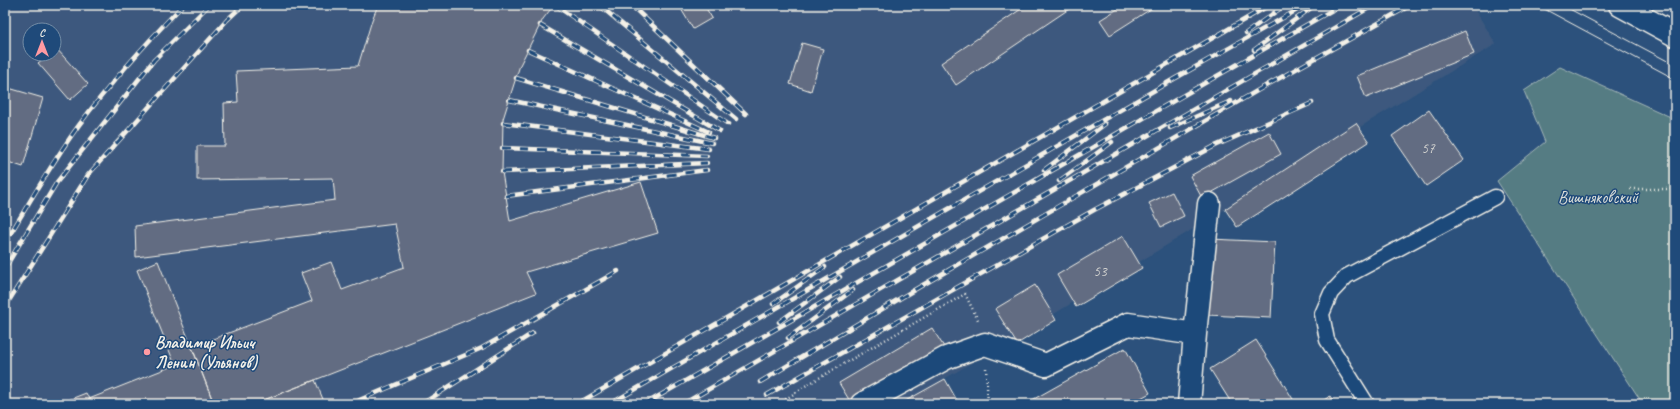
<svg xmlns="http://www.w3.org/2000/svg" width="1680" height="409" font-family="Caveat,sans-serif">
<rect width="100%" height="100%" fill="#2c517c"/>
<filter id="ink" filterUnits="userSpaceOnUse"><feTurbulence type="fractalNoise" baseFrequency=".025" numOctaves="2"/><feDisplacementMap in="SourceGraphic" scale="8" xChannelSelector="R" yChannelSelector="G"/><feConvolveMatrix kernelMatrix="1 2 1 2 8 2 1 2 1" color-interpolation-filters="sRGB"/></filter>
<g filter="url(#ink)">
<path fill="#3c597e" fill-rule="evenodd" d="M5 5H1472L1496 44 1018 336 901 404H5ZM30 30H54V54H30Z"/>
<path fill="#547c83" stroke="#a4b6b6" d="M1560 67 1675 119V404H1643L1497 181 1545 142 1524 91Z"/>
<path fill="#626c82" stroke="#f4f1e8" d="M378 5H554L543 19 520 65 503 119 502 172 510 221 641 182 658 233 526 272 536 293 254 404H214L192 347 312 301 301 273 331 262 342 290 404 267 395 224 136 257 135 226 335 200 333 178 197 180V146H225L224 103 238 102 236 71 358 66 372 20Z
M689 5H704L712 18 693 29 681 9Z
M1027 5H1075L956 85 941 63Z
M1124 5H1157L1110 35 1100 20Z
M1465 31 1474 54 1366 98 1357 76Z
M802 43 823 49 811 91 790 84Z
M56 48 88 84 70 100 38 63 49 54H54V49Z
M5 87 43 98 23 167 5 161Z
M1429 110 1464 160 1426 186 1392 136Z
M1356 123 1369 142 1237 227 1225 209Z
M1269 132 1281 154 1202 198 1190 176Z
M1172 192 1184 216 1161 227 1149 203Z
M1123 236 1142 268 1076 307 1057 275Z
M1211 239 1275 242 1271 318 1207 315Z
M158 261 214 404H58L86 393 89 399 175 365 137 270Z
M1035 285 1056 320 1017 344 995 309Z
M932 328 944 347 851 403 839 383Z
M1256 340 1296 404H1232L1210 369Z
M1125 348 1150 393 1130 404H1025Z
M945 379 959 404H900Z
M315 380 325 404H254Z
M1330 396 1335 404H1318Z"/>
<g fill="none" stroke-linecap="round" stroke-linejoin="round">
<g stroke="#f4f1e8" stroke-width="17">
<path id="service" d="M1367 404 1327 340 1322 314 1331 293 1347 276 1495 197"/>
</g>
<g stroke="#f4f1e8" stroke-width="25">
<path id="minor" d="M862 404 946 358 985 344 1046 365 1128 324 1195 334
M1189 404 1195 334 1209 204"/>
</g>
<g stroke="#f4f1e8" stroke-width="25">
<path id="primary" d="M1620 5 1675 35"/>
</g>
<path stroke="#f4f1e8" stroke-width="2.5" stroke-dasharray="1 3" stroke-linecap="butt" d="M1630 189H1675
M986 368 988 404
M779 404 805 386 965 294 979 322"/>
<use href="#service" stroke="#1f4a7a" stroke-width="14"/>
<use href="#minor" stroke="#1f4a7a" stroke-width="22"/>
<use href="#primary" stroke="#1f4a7a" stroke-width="22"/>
<path stroke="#f4f1e8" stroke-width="1" d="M1537 5 1675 79
M1562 5 1675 65"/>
<g stroke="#f4f1e8" stroke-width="4.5">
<path id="rail" d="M555 5 728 124
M599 5 736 119
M631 5 746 114
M540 25 720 131
M1246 33 1285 5
M528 50 709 132
M1254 50 1315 5
M516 78 714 138
M1269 84 1411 5
M509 100 712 143
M503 123 709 149
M1170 128 1231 101
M502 148 707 156
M1044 170 1105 124
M502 172 707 163
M1059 181 1112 142
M506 196 707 170
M5 243C29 203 52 162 79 125 111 82 146 43 183 5
M5 268 57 182 154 60 209 5
M773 304 825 267
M5 307 88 175 227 20 243 5
M779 322 840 277
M788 338 853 290
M760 382 909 293 1274 81
M767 395 1094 210 1215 146 1312 103
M350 404 482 348 618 271
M422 404 533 333
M577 404 1270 5
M610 404 1174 79 1306 5
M645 404 1341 5
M683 404 1374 5"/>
</g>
<use href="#rail" stroke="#1f4a7a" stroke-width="3" stroke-dasharray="9" stroke-linecap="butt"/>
</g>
</g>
<circle fill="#ff9aa2" stroke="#1f4a7a" stroke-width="1.5" cx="147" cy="352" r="4"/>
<g text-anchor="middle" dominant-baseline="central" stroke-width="3" stroke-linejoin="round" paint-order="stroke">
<g font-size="15" fill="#d0d0ce">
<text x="1428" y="148">57</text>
<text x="1100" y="271">53</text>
</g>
<g font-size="17" fill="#dcdfd9" stroke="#1f4a7a">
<text x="1598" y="197">Вишняковский</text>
</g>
<g font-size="17" font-weight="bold" fill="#f4f1e8" stroke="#1f4a7a" text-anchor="start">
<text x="155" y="342">Владимир Ильич<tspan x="155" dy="20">Ленин (Ульянов)</tspan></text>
</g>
</g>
<rect width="1680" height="409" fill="none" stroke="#1f4a7a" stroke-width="20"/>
<rect x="10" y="10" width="1660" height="389" fill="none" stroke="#f4f1e8" stroke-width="1.5" filter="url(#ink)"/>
<g transform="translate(42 42)"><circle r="19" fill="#1f4a7a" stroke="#748da6"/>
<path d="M0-3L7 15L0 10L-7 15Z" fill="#ff9aa2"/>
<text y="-6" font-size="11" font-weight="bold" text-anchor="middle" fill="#f4f1e8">С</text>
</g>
</svg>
